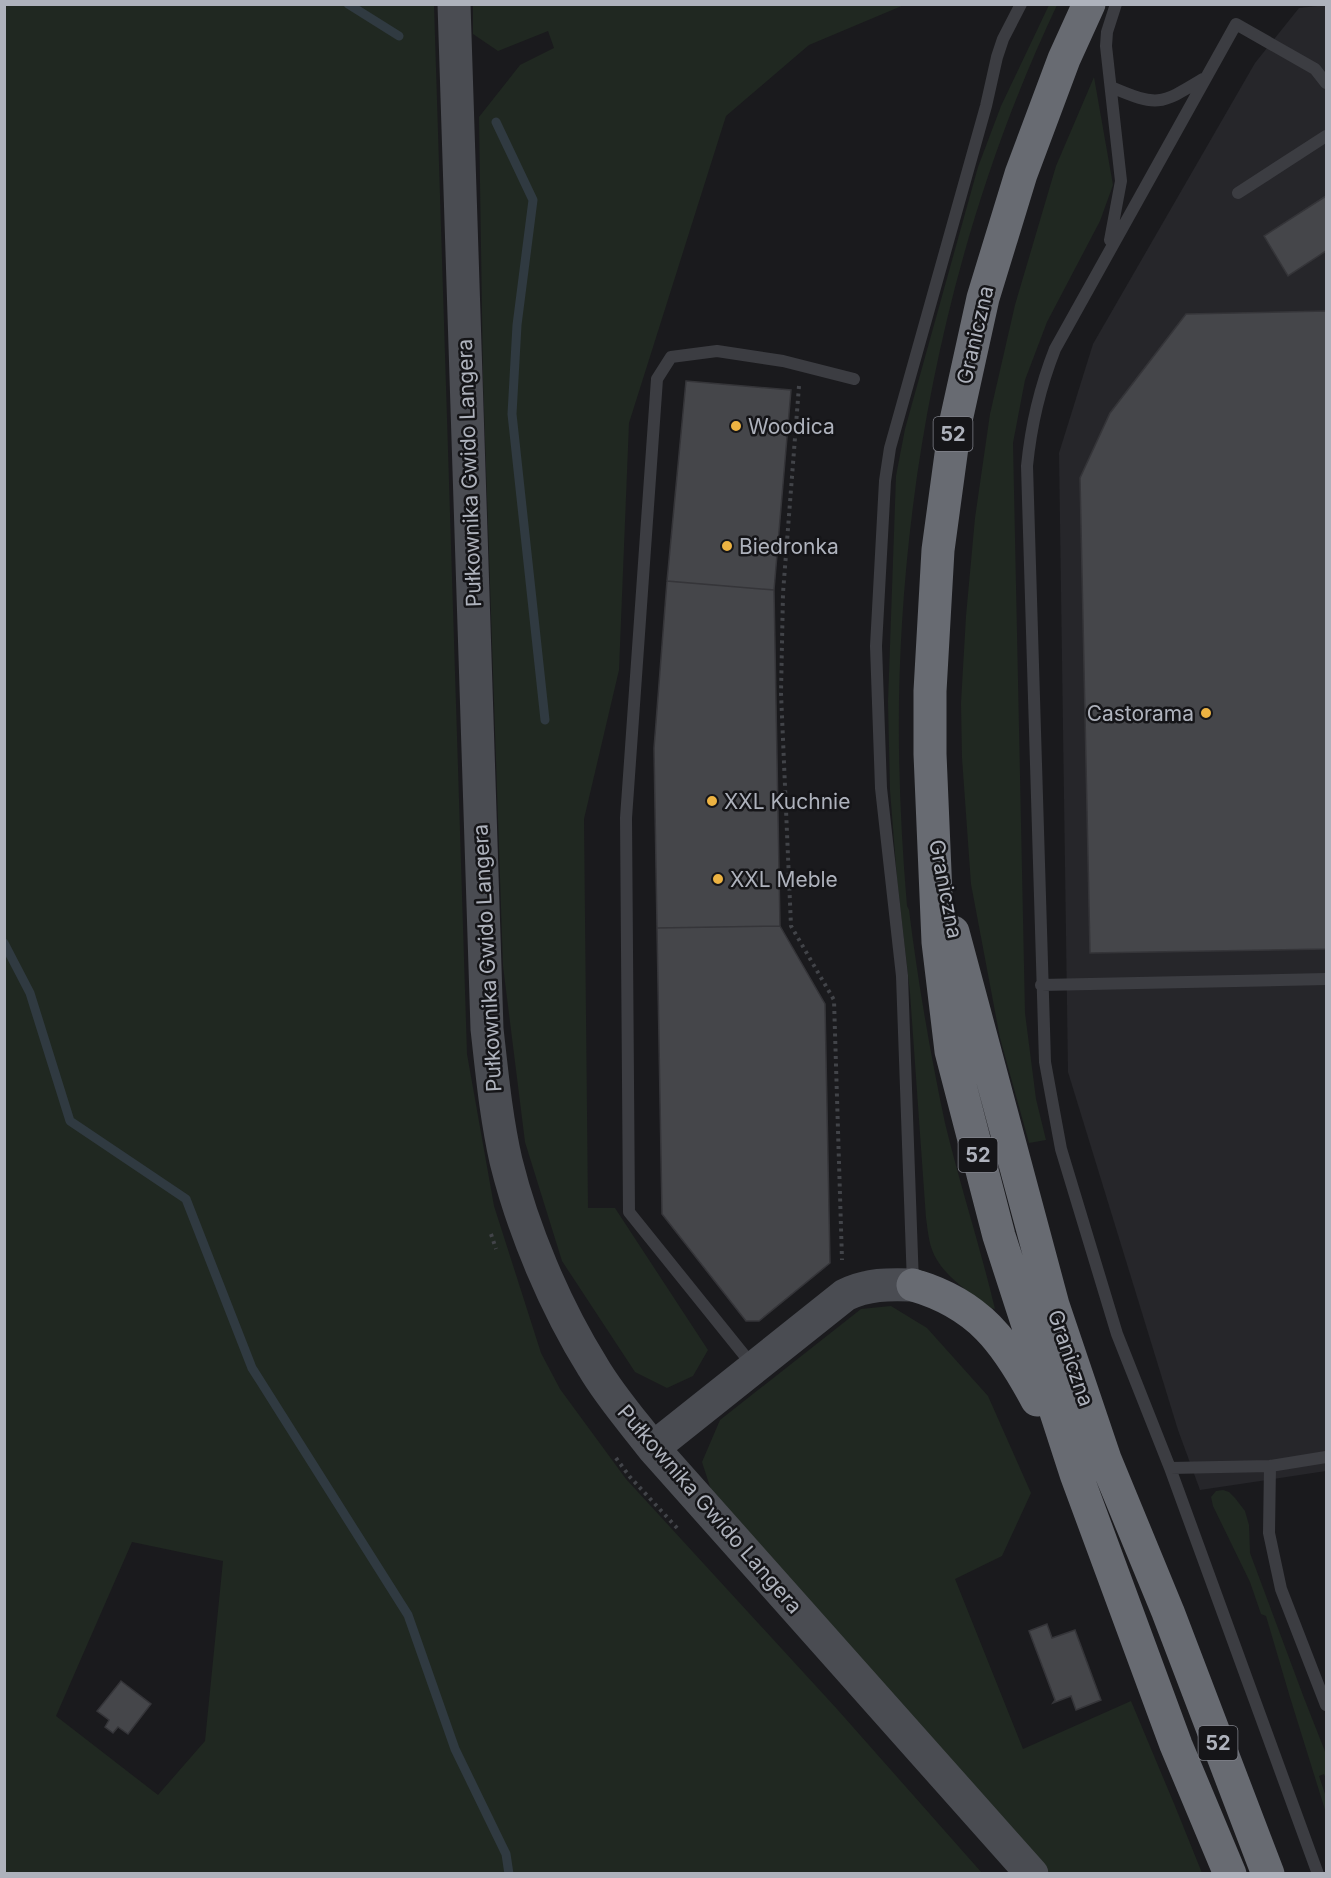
<svg xmlns="http://www.w3.org/2000/svg" width="1331" height="1878" font-family="Inter,sans-serif">
<rect width="100%" height="100%" fill="#1a1a1d"/>
<path fill="#26262a" d="M1326 5V1471L1200 1490 1178 1430 1068 1072 1059 453 1093 344 1255 63 1299 8Z"/>
<path fill="#202821" fill-rule="evenodd" d="M5 4 434 5 467 1054 494 1206 541 1353 560 1389 626 1479 837 1709 982 1873H5ZM132 1542 223 1561 205 1741 158 1795 56 1716Z
M473 5H904L809 45 726 116 629 423 619 670 584 819 588 1208H615L708 1350 693 1376 667 1388 635 1372 562 1261 525 1142 503 966 483 378 479 117 520 65 554 48 548 31 498 51 473 34Z
M1049 5H1057C966 197 915 410 902 623 896 717 899 812 907 906L909 910C918 982 930 1052 945 1123 960 1185 980 1246 995 1309L991 1308C973 1295 949 1280 937 1260 929 1248 928 1232 926 1218L910 993 897 879 890 790 888 702 896 476 905 429 978 167 1001 106Z
M1094 77 1113 185 1100 221 1047 322 1025 380 1013 443 1025 1013 1036 1099 1046 1140 1029 1143 1000 1038 971 884 962 758 961 703 966 616 975 518 990 414 1015 305 1056 166Z
M891 1306 927 1328 988 1396 1031 1493 1002 1556 955 1579 1023 1749 1131 1701 1175 1806 1202 1873H1050L712 1493 702 1462 720 1420 861 1309Z
M1223 1490 1229 1492 1235 1498 1245 1511 1249 1525 1250 1553 1304 1698 1326 1754V1779L1324 1774 1319 1776 1326 1797V1813L1289 1694 1266 1616 1261 1614 1250 1582 1213 1506 1211 1497 1216 1491Z"/>
<g fill="none" stroke-linecap="round" stroke-linejoin="round">
<path stroke="#303a41" stroke-width="9" d="M348 4 399 36
M496 122 533 200 517 325 512 414 545 720
M4 943 30 993 70 1121 186 1199 252 1368 408 1615 455 1749 506 1854 509 1874"/>
</g>
<path fill="#45464a" stroke="#353539" stroke-width="1.5" d="M1326 196V251L1288 276 1264 236Z
M1326 311V949L1090 953 1080 478 1110 413 1186 314Z
M686 381 791 390 774 590 667 581Z
M667 581 774 590 780 926 657 928 654 748Z
M780 926 825 1004 830 1263 759 1321H746L662 1214 657 928Z
M1047 1624 1052 1638 1075 1630 1101 1700 1076 1710 1071 1696 1053 1703 1055 1700 1029 1631Z
M121 1681 151 1704 128 1734 118 1727 113 1733 105 1727 109 1720 97 1711Z"/>
<g fill="none" stroke-linecap="round" stroke-linejoin="round">
<path stroke="#424449" stroke-width="4" stroke-dasharray="3 4.5" stroke-linecap="butt" d="M799 386 783 593 781 693 791 926 834 1000 842 1260
M491 1234 496 1249
M616 1458 630 1477 678 1529"/>
<path stroke="#3c3d42" stroke-width="12" d="M1111 87C1158 107 1160 105 1203 79
M1238 193 1326 136
M1110 240 1121 181 1106 46 1107 32 1116 4
M1041 985 1326 979
M913 1284 902 976 881 788 876 646 885 481 890 448 986 106 997 57 1003 39 1021 4
M753 1366 629 1212 626 818 657 379 671 357 717 351 783 361 854 379
M1270 1466 1269 1533 1281 1589 1326 1705
M1170 1468 1270 1466 1326 1457
M1318 1874 1170 1468 1117 1334 1061 1149 1045 1062 1027 466C1031 425 1040 387 1055 349L1236 24 1315 69 1326 83"/>
<path stroke="#4a4c52" stroke-width="33" d="M454 4 487 1029C492 1073 496 1117 506 1161 523 1230 555 1306 593 1367 610 1396 633 1422 653 1448L1032 1874
M653 1448 845 1295C867 1284 889 1284 913 1285"/>
<path stroke="#686b72" stroke-width="33" d="M1089 4 1064 59 1021 174 983 298 955 425 938 550 930 691V754L938 942 951 1051 999 1236 1076 1474 1176 1745 1230 1874
M953 932 1053 1305 1105 1459 1168 1612 1268 1874
M913 1285C979 1304 1006 1342 1037 1400"/>
</g>
<g fill="#edb342" stroke="#151518" stroke-width="2">
<circle cx="736" cy="426" r="6"/>
<circle cx="727" cy="546" r="6"/>
<circle cx="1206" cy="713" r="6"/>
<circle cx="712" cy="801" r="6"/>
<circle cx="718" cy="879" r="6"/>
</g>
<g text-anchor="middle" dominant-baseline="central" stroke-width="5" stroke-linejoin="round" paint-order="stroke">
<g fill="#151518" stroke="#80838b" stroke-width="1.5">
<rect x="933.5" y="417" width="39" height="34" rx="4.5"/>
<rect x="958.5" y="1138" width="39" height="34" rx="4.5"/>
<rect x="1198.5" y="1726" width="39" height="34" rx="4.5"/>
</g>
<g font-size="20" font-weight="bold" fill="#aeb2bc">
<text x="953" y="434">52</text>
<text x="978" y="1155">52</text>
<text x="1218" y="1743">52</text>
</g>
<g font-size="21" fill="#aeb2bc" stroke="#151518">
<text transform="translate(975 335) rotate(-77)">Graniczna</text>
<text transform="translate(469 473) rotate(-92)">Pułkownika Gwido Langera</text>
<text transform="translate(946 889) rotate(79)">Graniczna</text>
<text transform="translate(487 958) rotate(-93)">Pułkownika Gwido Langera</text>
<text transform="translate(1071 1358) rotate(71)">Graniczna</text>
<text transform="translate(710 1509) rotate(49)">Pułkownika Gwido Langera</text>
</g>
<g font-size="21" fill="#aeb2bc" stroke="#151518" text-anchor="start">
<text x="748" y="426">Woodica</text>
<text x="739" y="546">Biedronka</text>
<text x="1194" y="713" text-anchor="end">Castorama</text>
<text x="724" y="801">XXL Kuchnie</text>
<text x="730" y="879">XXL Meble</text>
</g>
</g>
<rect width="1331" height="1878" fill="none" stroke="#aeb2bc" stroke-width="12"/>
</svg>
